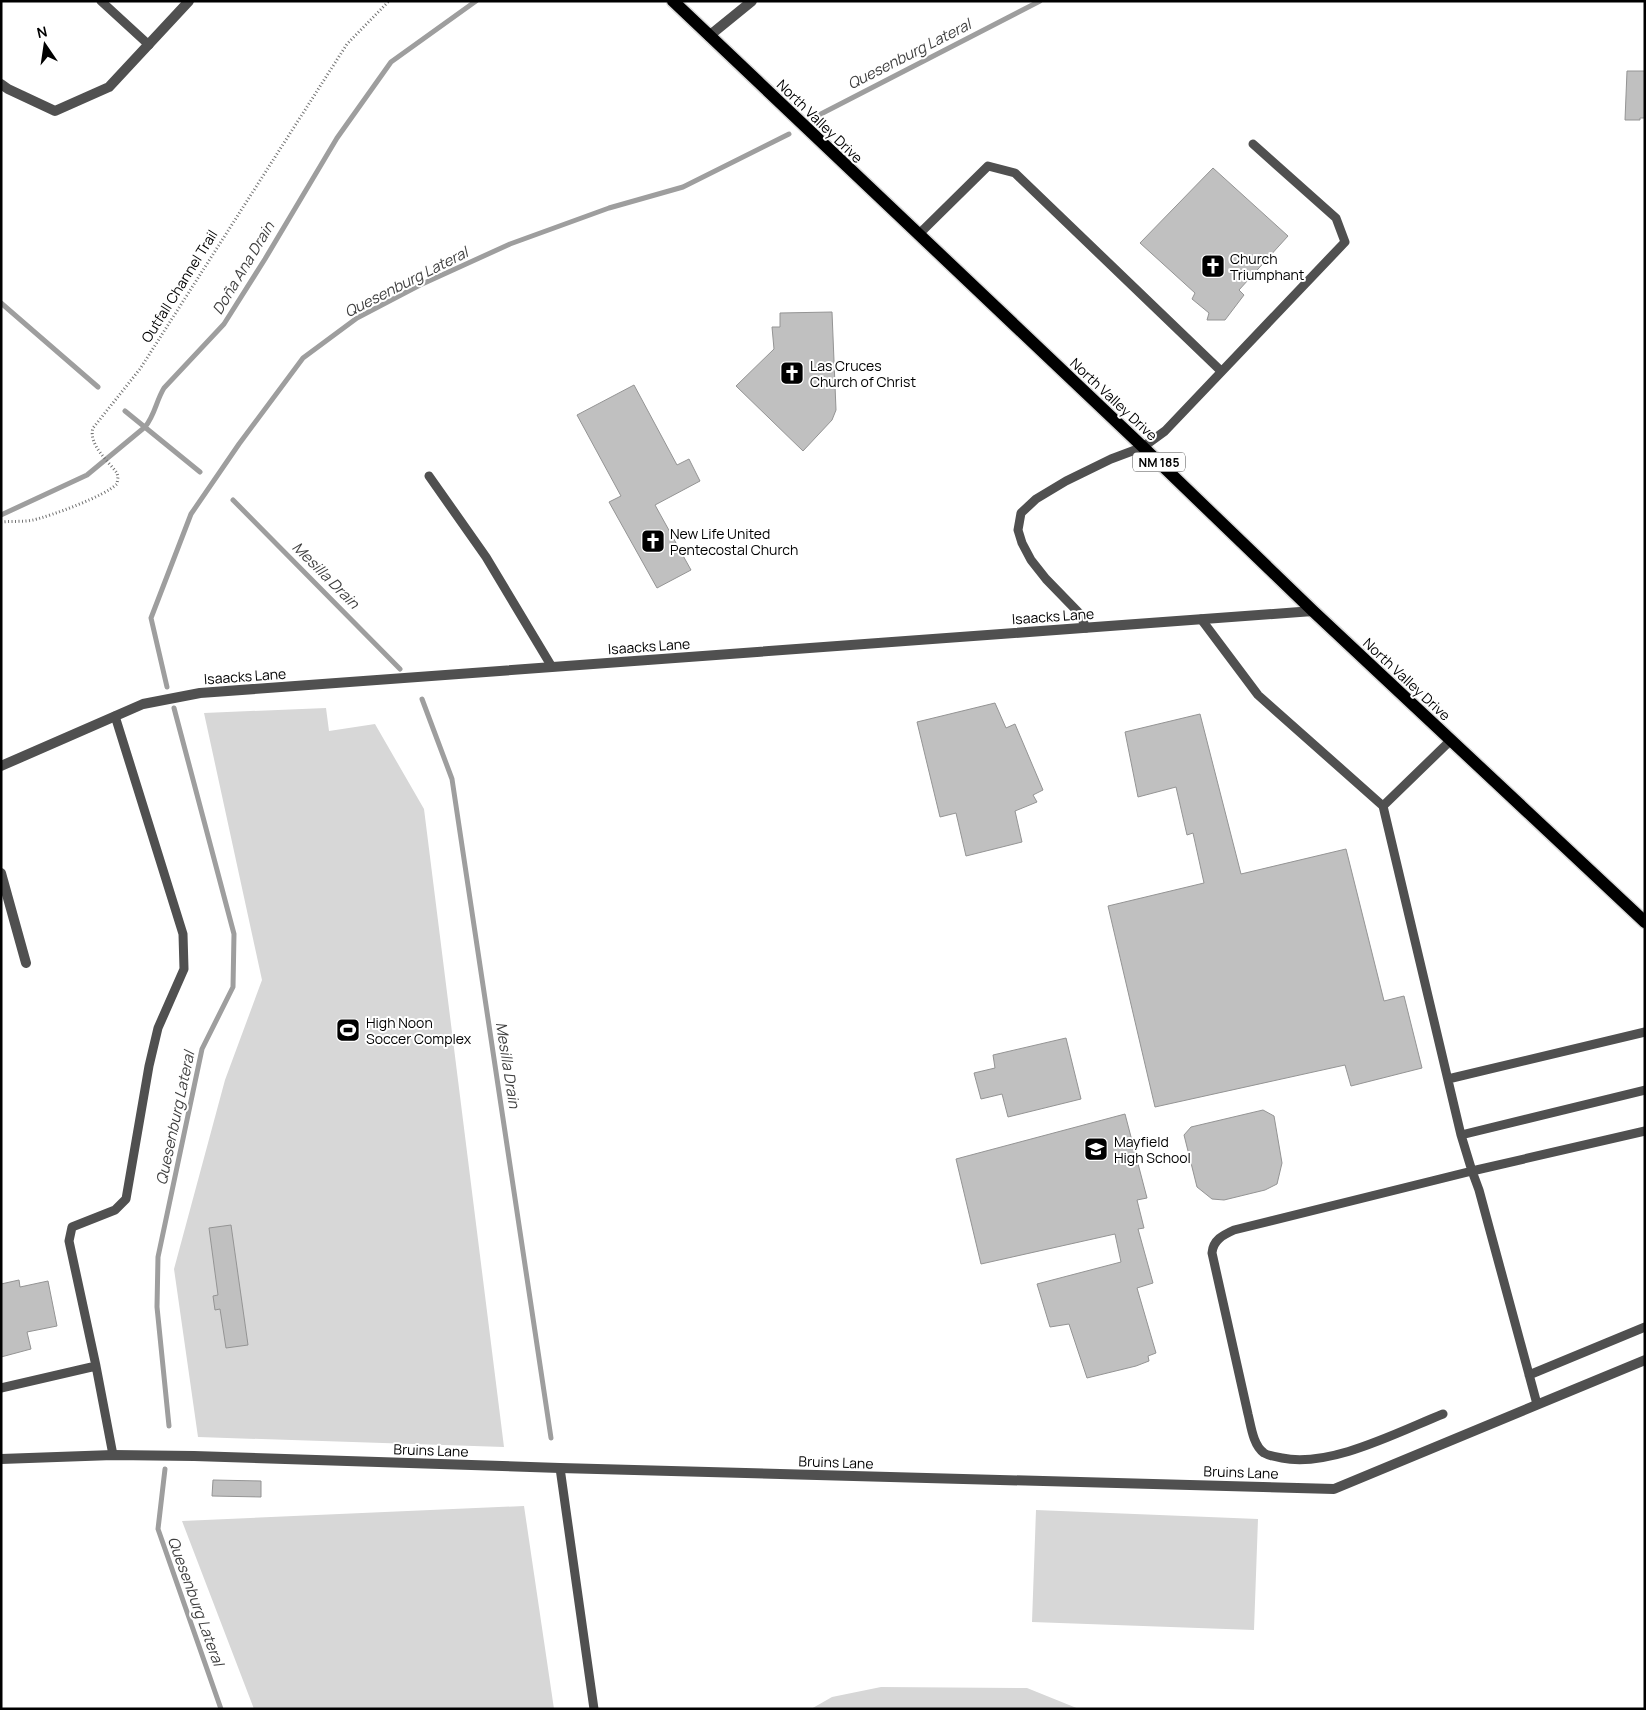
<svg xmlns="http://www.w3.org/2000/svg" width="1646" height="1710" font-family="Manrope,sans-serif">
<rect width="100%" height="100%" fill="#fff"/>
<path fill="#d7d7d7" d="M326 708 329 731 375 724 424 809 504 1447 198 1437 174 1269 225 1080 262 980 204 713Z
M524 1506 554 1709H254L182 1521Z
M1036 1510 1258 1519 1254 1630 1032 1622Z
M881 1687 1027 1688 1079 1709H811L832 1697Z"/>
<g fill="none" stroke-linecap="round" stroke-linejoin="round">
<path stroke="#9e9e9e" stroke-width="5" d="M817 116 1040 1
M1 303 98 387
M125 411 200 472
M233 500 400 669
M1 515 87 475 145 427C155 415 156 401 164 388L224 324 265 259 337 138 391 62 476 1
M167 687 151 618 191 514 239 444 303 358 357 318 420 285 510 244 609 208 683 187 789 134
M422 699 452 779 551 1438
M169 1426 157 1307 158 1257 202 1049 233 987 234 934 174 708
M165 1469 158 1529 221 1709"/>
</g>
<path fill="#c0c0c0" stroke="#949494" d="M1627 71H1645V118H1640V120H1625Z
M1213 168 1288 236 1239 290 1244 295 1225 320H1207L1209 313 1192 299 1195 293 1140 243Z
M832 312 836 410 832 420 803 451 736 386 774 349 772 327H780V313Z
M634 385 677 465 689 459 700 481 655 505 691 570 657 588 609 502 621 496 577 415Z
M995 703 1006 728 1015 724 1043 790 1033 795 1037 802 1015 811 1022 842 966 856 956 813 940 817 917 722Z
M1200 714 1241 874 1346 849 1384 1001 1404 996 1422 1068 1351 1086 1345 1065 1155 1107 1108 906 1204 883 1193 833 1187 835 1176 787 1138 797 1125 732Z
M1066 1038 1081 1099 1008 1117 1002 1094 981 1099 974 1073 995 1068 993 1055Z
M1263 1110 1274 1116 1282 1163 1277 1184 1265 1190 1224 1200 1212 1199 1197 1187 1184 1135 1191 1127Z
M1125 1114 1147 1198 1137 1200 1144 1228 1138 1229 1153 1283 1137 1288 1156 1353 1148 1356 1149 1361 1136 1366 1087 1378 1069 1324 1050 1327 1037 1284 1121 1262 1115 1234 981 1264 956 1159Z
M231 1225 248 1345 226 1348 220 1309 215 1310 213 1296 218 1295 209 1228Z
M19 1280 20 1287 48 1281 57 1326 27 1332 31 1349 1 1357V1284Z
M213 1480 261 1481V1497L212 1496Z"/>
<g fill="none" stroke-linecap="round" stroke-linejoin="round">
<g stroke="#dbdbdb" stroke-width="15">
<path id="primary" d="M673 1 1143 447 1313 611 1645 922"/>
</g>
<path stroke="#727272" stroke-width="3" stroke-dasharray="1 2.5" stroke-linecap="butt" d="M1 522C12 521 23 522 33 520 51 516 105 496 117 484L118 477 117 473C108 461 88 444 93 428L140 369 347 44 389 1"/>
<path stroke="#505050" stroke-width="9" d="M101 1 149 45
M918 235 988 166 1015 173 1221 371
M429 476 486 557 552 667
M1201 619 1258 695 1383 806
M1086 628 1080 614 1046 579 1031 560 1022 543 1018 530 1021 513 1036 499 1066 481 1111 459 1143 447 1165 431 1345 242 1336 218 1253 144
M1451 740 1383 806 1461 1135 1645 1090
M1448 1079 1645 1032
M96 1366 113 1455
M1529 1375 1645 1327
M1 1388 96 1366 69 1241 72 1227 115 1210 126 1199 149 1066 158 1028 184 969 183 934 115 716
M1537 1404 1479 1190 1472 1171 1645 1131
M1443 1414C1398 1432 1330 1468 1282 1458 1276 1457 1269 1456 1264 1453 1253 1445 1251 1426 1248 1414L1212 1253C1213 1240 1223 1235 1234 1230L1472 1171 1461 1135
M560 1468 594 1709"/>
<path stroke="#505050" stroke-width="10" d="M709 36 752 1
M1 84 8 89 55 111 109 87 189 1
M1 766 143 704 200 693 1313 611
M1 873 26 963"/>
<path stroke="#505050" stroke-width="10" d="M1 1459 113 1455 194 1456 560 1468 1334 1489 1645 1360"/>
<use href="#primary" stroke="#000" stroke-width="12"/>
</g>
<defs>
<g id="church-square" transform="scale(1.25)"><rect x="-9" y="-9" width="18" height="18" rx="4" fill="#000" stroke="#fff"/><path d="M-1.2-6h2.4v3.5h3.3v2.4h-3.3V6h-2.4V-.1h-3.3v-2.4h3.3Z" fill="#fff"/></g>
<g id="stadium-square" transform="scale(1.25)"><rect x="-9" y="-9" width="18" height="18" rx="4" fill="#000" stroke="#fff"/><path d="M0-5a6.5 5 0 1 0 0 10a6.5 5 0 1 0 0-10ZM-3.5-1.8h7v3.6h-7Z" fill="#fff"/></g>
<g id="school-square" transform="scale(1.25)"><rect x="-9" y="-9" width="18" height="18" rx="4" fill="#000" stroke="#fff"/><path d="M0-5L7-2L0 1L-7-2ZM-4 1L0 2.5L4 1V4Q0 6-4 4Z" fill="#fff"/></g>
</defs>
<g fill-rule="evenodd">
<use href="#church-square" x="1213" y="266"/>
<use href="#church-square" x="792" y="373"/>
<use href="#church-square" x="653" y="541"/>
<use href="#stadium-square" x="348" y="1030"/>
<use href="#school-square" x="1096" y="1149"/>
</g>
<g text-anchor="middle" dominant-baseline="central" stroke-width="4" stroke-linejoin="round" paint-order="stroke">
<rect fill="#fff" stroke="#4c4c4c" stroke-width="1" x="1133" y="452.5" width="52" height="19" rx="4"/>
<g font-size="12" font-weight="bold" fill="#000">
<text x="1159" y="462">NM 185</text>
</g>
<g font-size="14" fill="#000" stroke="#fff">
<text transform="translate(820 121) rotate(44)">North Valley Drive</text>
<text transform="translate(179 286) rotate(-58)">Outfall Channel Trail</text>
<text transform="translate(1114 399) rotate(43)">North Valley Drive</text>
<text transform="translate(1053 616) rotate(-4)">Isaacks Lane</text>
<text transform="translate(649 646) rotate(-4)">Isaacks Lane</text>
<text transform="translate(245 676) rotate(-4)">Isaacks Lane</text>
<text transform="translate(1407 679) rotate(43)">North Valley Drive</text>
<text transform="translate(431 1450) rotate(2)">Bruins Lane</text>
<text transform="translate(836 1462) rotate(2)">Bruins Lane</text>
<text transform="translate(1241 1472) rotate(2)">Bruins Lane</text>
</g>
<g font-size="14" fill="#000" stroke="#fff" text-anchor="start">
<text x="1230" y="258">Church<tspan x="1230" dy="16">Triumphant</tspan></text>
<text x="810" y="365">Las Cruces<tspan x="810" dy="16">Church of Christ</tspan></text>
<text x="670" y="533">New Life United<tspan x="670" dy="16">Pentecostal Church</tspan></text>
<text x="366" y="1022">High Noon<tspan x="366" dy="16">Soccer Complex</tspan></text>
<text x="1114" y="1141">Mayfield<tspan x="1114" dy="16">High School</tspan></text>
</g>
<g font-size="15" font-style="italic" fill="#3f3f3f" stroke="#fff">
<text transform="translate(909 54) rotate(-27)">Quesenburg Lateral</text>
<text transform="translate(243 268) rotate(-59)">Doña Ana Drain</text>
<text transform="translate(406 282) rotate(-27)">Quesenburg Lateral</text>
<text transform="translate(326 575) rotate(45)">Mesilla Drain</text>
<text transform="translate(508 1065) rotate(81)">Mesilla Drain</text>
<text transform="translate(175 1118) rotate(-78)">Quesenburg Lateral</text>
<text transform="translate(196 1601) rotate(70)">Quesenburg Lateral</text>
</g>
</g>
<rect width="1646" height="1710" fill="none" stroke="#000000" stroke-width="5"/>
<g transform="translate(45 45) rotate(347)" stroke="#ffffff" stroke-width="4" paint-order="stroke">
<path d="M0-4L9 19L0 12L-9 19Z" fill="#000000"/>
<text y="-8" font-size="14" font-weight="bold" text-anchor="middle" fill="#000000">N</text>
</g>
</svg>
